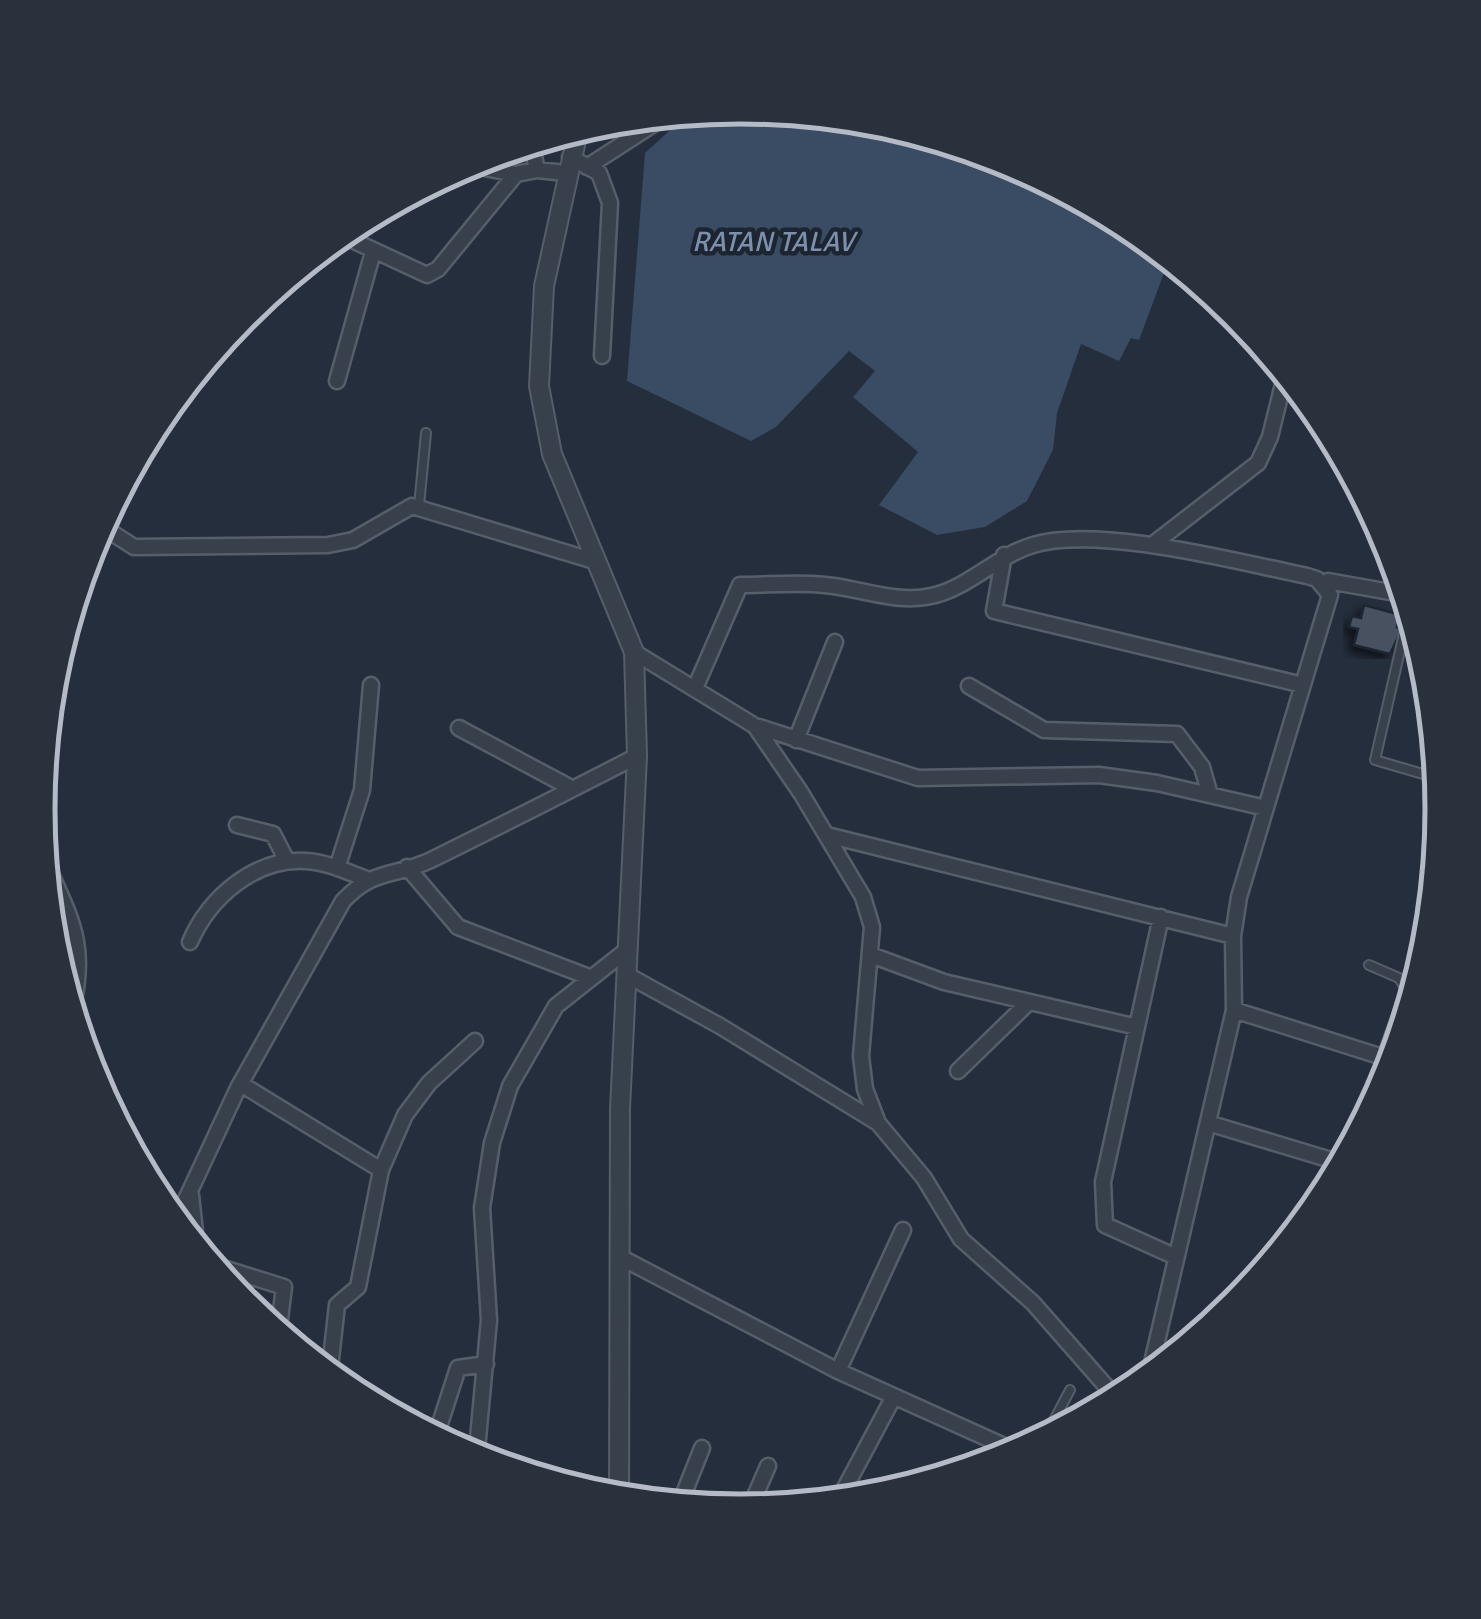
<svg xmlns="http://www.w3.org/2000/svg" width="1481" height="1619" font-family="Signika,sans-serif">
<defs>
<filter id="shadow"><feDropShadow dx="-5.5" dy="5.5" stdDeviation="5" flood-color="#0009"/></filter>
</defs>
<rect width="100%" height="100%" fill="#242e3c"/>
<path fill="#3a4b64" d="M741 107C786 111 835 111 879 120 983 143 1088 189 1170 257L1139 340 1131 338 1119 361 1081 344 1057 413 1053 450 1027 501 985 527 937 535 879 505 918 452 853 397 875 371 849 351 776 427 751 441 627 381 645 153 691 111Z"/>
<path fill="#465160" stroke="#1f2733" stroke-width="2.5" filter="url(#shadow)" d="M1364 605 1401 615 1397 627 1402 629 1390 654 1354 645 1358 629 1349 627 1352 616 1361 618Z"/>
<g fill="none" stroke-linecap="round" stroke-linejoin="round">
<g stroke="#565e6a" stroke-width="12">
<path id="service" d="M419 506 426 433
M1410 607 1375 760 1440 779
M1369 965 1399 978 1406 989 1382 1056
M1043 1441 1070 1390"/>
</g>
<g stroke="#565e6a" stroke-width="19">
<path id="minor" d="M531 142 537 170
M570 157 599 173 610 203 602 356
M464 164 516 174
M587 167 669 114
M339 234 427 275 438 269 516 174 537 170 566 173
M337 381 373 252
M105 514 109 531 134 547 328 545 353 540 412 506 594 561
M1152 545 1258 463 1270 437 1286 372
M1004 555 994 611 1303 685
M1324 585 1328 581 1407 595
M634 652 755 726 801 793 863 897 872 927 861 1056 865 1089 878 1123 924 1178 961 1239 1033 1303 1119 1401
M696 686 740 585C768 585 797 582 825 585 859 588 897 604 931 596 967 589 996 556 1033 545 1098 525 1238 562 1307 576L1317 579 1330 595 1239 897 1233 936 1234 1010 1148 1380
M969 686 1044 730 1177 734 1202 767 1210 795
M759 727 918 778 1099 775 1157 783 1266 808
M459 728 573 789
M796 740 835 642
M237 825 273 834 287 861
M827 835 1233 936
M42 854C70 918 89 942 71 1014
M407 867 458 927 589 977
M337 868 362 790 371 685
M1161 917 1103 1182 1105 1225 1176 1257
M190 942C209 898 254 858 306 861 327 862 347 872 367 879
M871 955 944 982 1137 1027
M627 975 720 1026 878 1123
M1234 1010 1395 1061
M958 1071 1029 1002
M241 1084 381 1170
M1208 1123 1331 1160 1338 1167 1337 1177
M191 1195 197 1250
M175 1223 238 1088 343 901C374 868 395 877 431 860 500 826 569 791 637 756
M620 1257 838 1371 1020 1453
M207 1263 284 1287 278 1335
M838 1371 903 1230
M329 1377 337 1305 358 1287 381 1170 405 1115 429 1083 475 1041
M435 1439 458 1368 486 1364
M476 1460 489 1320 482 1208 492 1143 510 1086 556 1006 628 949
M837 1503 893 1398
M679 1506 702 1448
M748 1512 768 1466"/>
</g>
<g stroke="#565e6a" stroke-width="22">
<path id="tertiary" d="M579 127 544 286 539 386 552 454 634 652 637 756 620 1109 619 1500"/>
</g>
<use href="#service" stroke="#38404c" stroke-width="8"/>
<use href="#minor" stroke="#38404c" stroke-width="14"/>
<use href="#tertiary" stroke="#38404c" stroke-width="18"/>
</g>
<g text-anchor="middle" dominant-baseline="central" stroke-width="9" stroke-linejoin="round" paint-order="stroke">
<g font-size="28" font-style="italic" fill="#7c90ae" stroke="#1d2531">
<text x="773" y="242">RATAN TALAV</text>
</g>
</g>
<path d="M0 0H1481V1619H0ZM55 809a685 685 0 1 1 1370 0a685 685 0 1 1-1370 0Z" fill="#29313d" fill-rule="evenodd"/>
<path fill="none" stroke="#b4bbc7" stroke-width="5" d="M55 809a685 685 0 1 1 1370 0a685 685 0 1 1-1370 0Z"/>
</svg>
